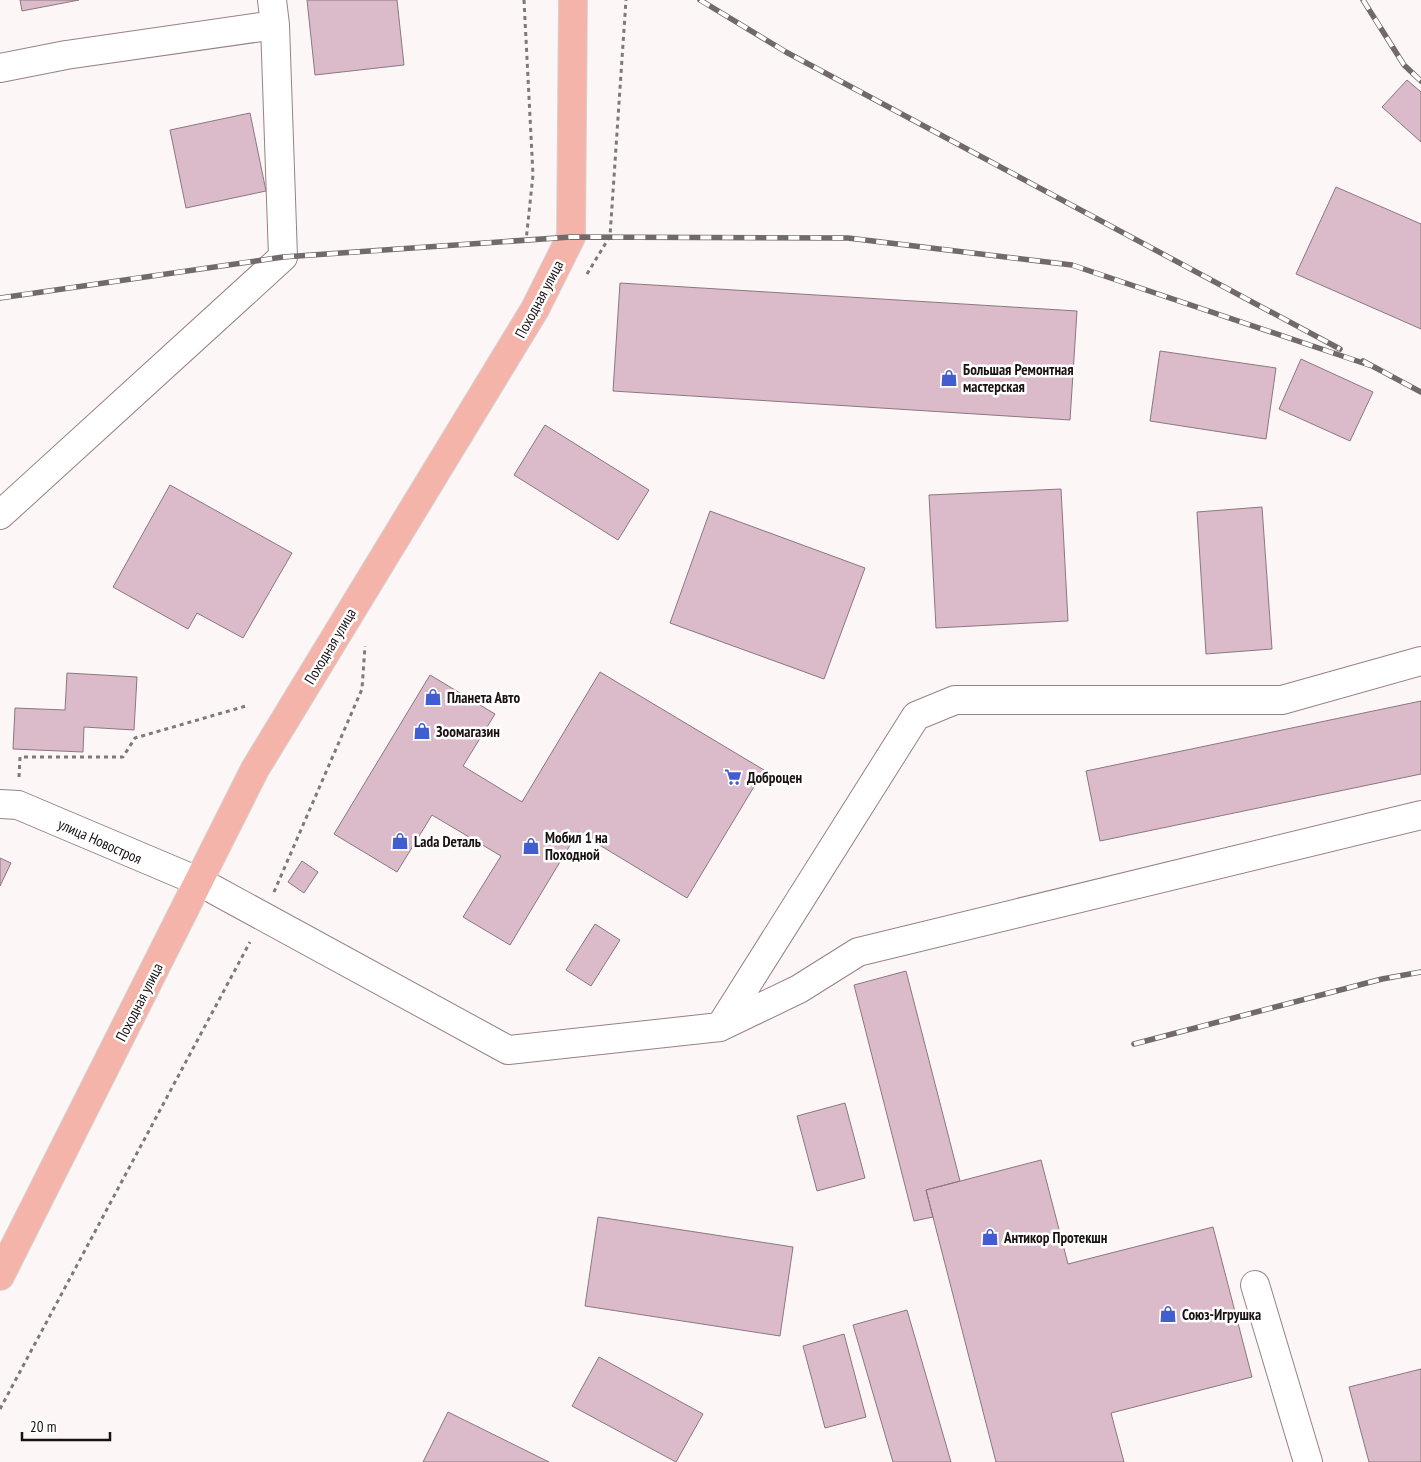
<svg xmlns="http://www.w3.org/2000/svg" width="1421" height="1462" font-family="'PT Sans Narrow',sans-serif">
<rect width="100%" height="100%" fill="#fcf6f7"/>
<path fill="#dbbbc9" stroke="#8b777f" d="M20 0H79L22 11Z
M307 0H397L404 65 315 75Z
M1407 80 1421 92V142L1382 107Z
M250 113 266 191 186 208 170 130Z
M1336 187 1421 224V329L1296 274Z
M620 283 1077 311 1070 420 613 391Z
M1160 351 1276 368 1266 439 1150 421Z
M1301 359 1373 392 1350 441 1279 409Z
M545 425 649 490 618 540 514 475Z
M170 485 292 553 243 638 197 613 188 629 113 587Z
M1061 489 1068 621 936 628 929 495Z
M1262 507 1272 649 1206 654 1197 512Z
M710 511 865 568 824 679 670 623Z
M600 672 764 770 687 898 578 832 510 945 463 917 501 856 432 815 397 872 334 834 430 675 495 714 463 766 522 802Z
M67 673 137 677 134 730 84 727 83 752 13 749 15 708 65 710Z
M1421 701V774L1100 841 1086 771Z
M0 858 11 863 0 886Z
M302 861 318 872 304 893 288 882Z
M595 924 620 940 591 986 566 970Z
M906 971 960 1181 926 1190 933 1217 914 1221 854 985Z
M845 1103 865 1178 817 1191 797 1116Z
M1041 1160 1068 1264 1213 1227 1252 1377 1111 1413 1124 1462H996L926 1190Z
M598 1217 793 1247 780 1336 585 1306Z
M907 1310 951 1462H893L853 1325Z
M844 1334 866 1417 825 1428 803 1346Z
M599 1357 703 1414 676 1462 572 1406Z
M1421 1369V1462H1369L1349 1387Z
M448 1412 549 1462H423Z"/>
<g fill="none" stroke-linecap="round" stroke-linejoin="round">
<g stroke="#988184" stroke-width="30">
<path id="minor" d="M0 68 66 55 275 25
M0 515 283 257 275 25 272 0
M0 804 18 805 200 882 508 1050 720 1027 799 989 858 952 1421 815
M720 1027 916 716 955 700H1282L1421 661
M1255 1285 1308 1462"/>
</g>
<g stroke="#d6d4d4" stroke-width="30">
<path id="major" d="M0 1276 255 769 535 309 571 237 573 0"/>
</g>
<path stroke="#807879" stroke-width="3" stroke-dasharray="4 4" stroke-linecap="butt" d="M524 0 533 175 526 241
M587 274 610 236 626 0
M19 777 20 757H123L135 738 246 706
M274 892 362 689 365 646
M0 1409 250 942"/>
<use href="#minor" stroke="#fff" stroke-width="28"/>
<use href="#major" stroke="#f4b4aa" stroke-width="28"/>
<g stroke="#71696a" stroke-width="5.5">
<path id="rail" d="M700 0 786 52 1340 349
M1363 0 1404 65 1421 81
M0 298 283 257 571 237 848 238 1072 265 1369 365
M1363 361 1421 392
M1134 1044 1382 979 1421 972"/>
</g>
<use href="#rail" stroke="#fff" stroke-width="4" stroke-dasharray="11" stroke-linecap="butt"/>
</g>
<defs>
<g id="shop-bare" transform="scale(1.35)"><path d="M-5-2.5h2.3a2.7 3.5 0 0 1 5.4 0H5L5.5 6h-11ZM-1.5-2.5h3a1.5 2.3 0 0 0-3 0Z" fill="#415dd0" stroke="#fff" stroke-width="2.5" paint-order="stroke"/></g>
<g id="supermarket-bare" transform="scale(1.35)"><path d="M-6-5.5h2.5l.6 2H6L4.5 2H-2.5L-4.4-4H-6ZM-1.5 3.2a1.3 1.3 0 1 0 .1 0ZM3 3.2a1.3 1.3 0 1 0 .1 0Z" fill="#415dd0" stroke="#fff" stroke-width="2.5" paint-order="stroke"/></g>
</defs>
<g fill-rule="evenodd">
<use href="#shop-bare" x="949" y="378"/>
<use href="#shop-bare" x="433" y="697"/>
<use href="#shop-bare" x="422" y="731"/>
<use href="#supermarket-bare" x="733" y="777"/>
<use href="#shop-bare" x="400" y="841"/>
<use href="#shop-bare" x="531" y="846"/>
<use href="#shop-bare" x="990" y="1237"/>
<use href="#shop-bare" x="1168" y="1314"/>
</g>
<g text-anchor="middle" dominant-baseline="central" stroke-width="5" stroke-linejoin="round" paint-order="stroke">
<g font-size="15" fill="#1a1112" stroke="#fff">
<text transform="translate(539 299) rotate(-62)">Походная улица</text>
<text transform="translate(330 646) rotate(-59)">Походная улица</text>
<text transform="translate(100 841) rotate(24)">улица Новостроя</text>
<text transform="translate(139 1002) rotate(-63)">Походная улица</text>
</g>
<g font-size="15" font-weight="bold" fill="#1a1112" stroke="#fff" text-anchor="start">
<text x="963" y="369">Большая Ремонтная<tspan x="963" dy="17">мастерская</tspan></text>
<text x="447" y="697">Планета Авто</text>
<text x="436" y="731">Зоомагазин</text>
<text x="747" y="777">Доброцен</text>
<text x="545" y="837">Мобил 1 на<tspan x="545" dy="17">Походной</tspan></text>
<text x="414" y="841">Lada Dеталь</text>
<text x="1004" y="1237">Антикор Протекшн</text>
<text x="1182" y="1314">Союз-Игрушка</text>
</g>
</g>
<path d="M22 1432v8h88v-8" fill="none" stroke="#1a1112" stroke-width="2.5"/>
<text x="30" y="1432" font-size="15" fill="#1a1112" stroke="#ffffff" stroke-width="4" paint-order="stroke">20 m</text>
</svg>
